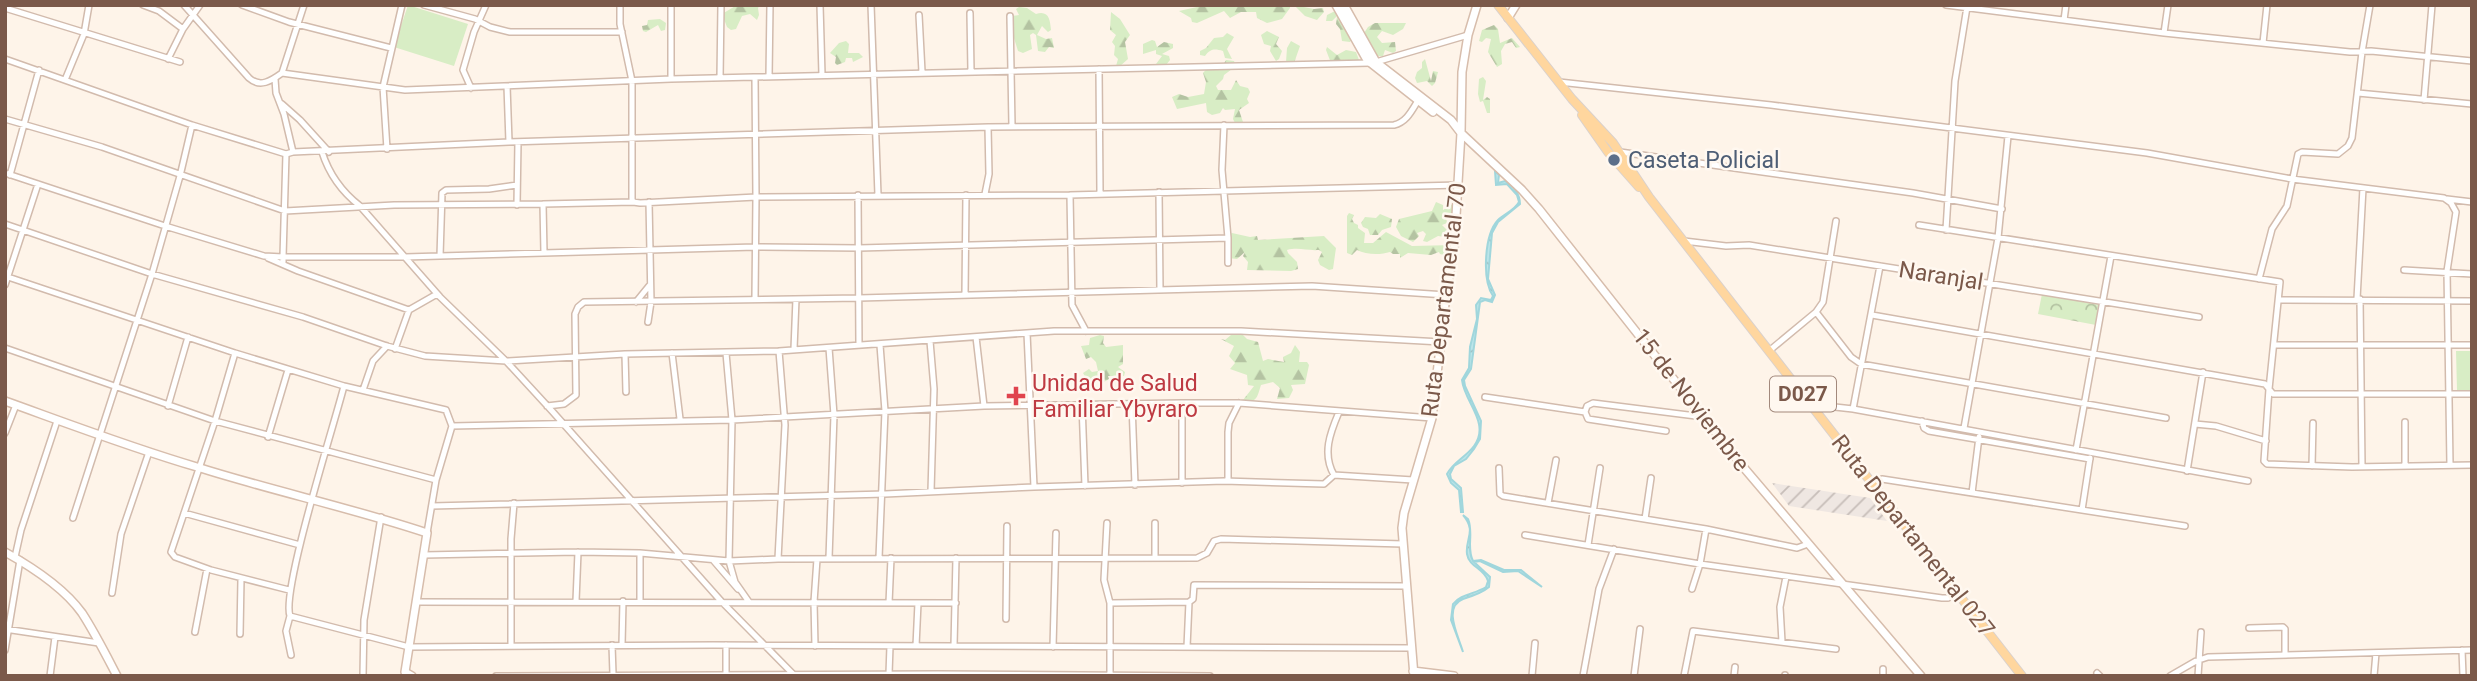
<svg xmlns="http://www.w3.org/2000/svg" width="2477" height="681" font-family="Roboto,sans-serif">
<defs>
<pattern id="industrial-furrows" width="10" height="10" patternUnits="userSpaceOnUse" patternTransform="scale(1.75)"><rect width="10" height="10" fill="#efe7e2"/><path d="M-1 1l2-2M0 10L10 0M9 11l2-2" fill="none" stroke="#c7beb9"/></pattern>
<pattern id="forest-firs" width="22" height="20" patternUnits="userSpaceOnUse" patternTransform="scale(1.75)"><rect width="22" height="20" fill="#d8edc5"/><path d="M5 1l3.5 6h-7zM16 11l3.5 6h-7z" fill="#b4c3a2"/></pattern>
<pattern id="park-crowns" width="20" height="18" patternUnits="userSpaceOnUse" patternTransform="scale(1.75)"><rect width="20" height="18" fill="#d8edc5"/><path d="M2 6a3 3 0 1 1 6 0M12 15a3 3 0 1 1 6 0" fill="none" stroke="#b4c3a2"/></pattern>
<pattern id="water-ripples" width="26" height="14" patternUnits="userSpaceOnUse" patternTransform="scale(1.75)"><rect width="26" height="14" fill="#bbe5e9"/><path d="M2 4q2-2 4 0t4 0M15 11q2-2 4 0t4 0" fill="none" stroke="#9dbdbf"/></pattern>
</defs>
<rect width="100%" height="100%" fill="#fef4e9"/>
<path fill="url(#industrial-furrows)" d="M1772 483 1870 498 1887 521 1789 506Z"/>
<path fill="#d8edc5" d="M408 5 468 24 454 66 394 47Z
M2456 351H2472V390H2457Z"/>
<path fill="url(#forest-firs)" d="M737 5H760L758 8 759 15 757 20 750 14 742 16 736 29 731 30 727 27 722 14Z
M1195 5H1290V8L1282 19 1267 23 1257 18 1256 12H1241L1230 18 1224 11 1197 23 1192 22 1191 18 1179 11 1197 7Z
M1294 5 1314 9 1323 8 1324 12 1317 20 1305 16Z
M1019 7 1027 8 1036 14C1049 10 1050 20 1051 30L1048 32 1042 26 1037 35 1046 39 1052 38 1054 48 1049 47 1045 52 1038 51 1036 35 1033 33 1030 35 1032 49 1023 53 1018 51 1013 35 1006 23 1011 16 1019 15 1016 9Z
M1337 10 1340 20 1353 37 1350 42 1342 41 1340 29 1336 24 1337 16 1332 21H1326L1327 15Z
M1111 12 1120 19 1130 35 1125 42 1128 59 1119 67 1116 66 1118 59 1114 55 1115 46 1112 42 1116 35 1110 30Z
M660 19 666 23 665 30 661 31 658 25 646 32 643 31 642 26 647 25 648 20Z
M1375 23H1406L1403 29 1393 35 1382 31 1377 37 1382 43 1395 42 1396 51 1393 53 1385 50 1383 56H1376L1362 36 1368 27Z
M1494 25 1498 29 1500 43 1512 38 1520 47 1516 48 1512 42 1505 44 1501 51 1502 64 1497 67 1488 52 1491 39 1486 38 1482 42 1479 41 1482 30Z
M1267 31 1279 37 1276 44 1282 51 1279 59 1276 61 1270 51 1271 46 1264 44 1261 35Z
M1227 33 1234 37 1227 49 1232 59 1225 58 1223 51C1215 49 1211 48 1205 56L1200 55V51L1206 48 1214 38 1223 37Z
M1152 40 1155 41 1157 47 1164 42 1173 44V48L1162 54 1169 56 1170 60 1166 65 1156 64 1162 56 1156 54V50L1143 54V44Z
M846 41 849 44 848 53H859L863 57 853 62 852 58H846L845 62 837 65 835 63 836 57 830 53 839 43Z
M1291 41 1300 46 1294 63 1286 62 1287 48Z
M1327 47 1337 55 1346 50 1356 52 1359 60 1354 63 1346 60 1331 63 1326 50Z
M1425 59 1431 81 1433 71 1438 72 1435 83 1432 86 1427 81 1417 83 1415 78 1417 72 1422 68V62Z
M1226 60 1234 61 1236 66 1224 75 1223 79 1216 86 1218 90H1231L1236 80 1240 86 1248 88 1250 92 1247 99 1249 103 1239 110 1243 122 1236 125 1233 119 1235 109 1225 110 1223 108 1220 113 1212 115 1207 112 1206 103 1177 109 1172 97 1179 94 1188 97 1204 94 1206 82 1203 73 1212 63 1223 65Z
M1483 77 1486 81 1483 100 1487 97 1490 99V113H1487L1483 101 1480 102 1478 94 1479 79Z
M1458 201 1461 206V216L1458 217 1450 213 1446 216 1447 223 1442 225 1446 229 1459 221 1462 225 1458 239 1438 236 1427 242 1423 241 1426 234 1423 231 1417 233 1419 236 1413 242 1401 236 1396 227 1399 219 1432 211 1436 202 1443 205V210Z
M1349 213 1354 215 1352 219 1354 223 1358 225V228L1365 233 1364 243H1373L1386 232 1412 246 1454 245 1452 257 1440 254 1439 252 1431 255 1408 253 1400 258V254H1393L1390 252C1381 255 1366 255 1357 250L1352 255 1347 253V216Z
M1380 214 1392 219 1391 227 1382 230 1378 235H1370L1368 229 1363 227 1361 223 1365 217 1376 218Z
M1232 233 1250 237 1257 236 1258 240 1324 236 1336 248 1333 269 1329 270 1320 265 1318 260 1322 252 1319 250C1307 251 1299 247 1287 250L1288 253 1297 262 1298 269 1291 271 1247 270 1248 262 1243 256 1245 252 1237 259 1228 258 1226 247 1231 241 1229 235Z
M1100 335 1104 336 1103 343 1106 347 1123 345V364L1118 367 1125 372 1124 376H1108L1109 379 1104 382 1087 380 1083 373 1089 369 1092 372 1098 371 1096 362 1091 357 1086 359 1081 346 1089 345 1090 338Z
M1231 335H1243L1247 339 1258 342 1263 361 1268 359 1284 362 1283 357 1291 353 1295 345 1300 352 1299 362H1307L1309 365 1305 384 1291 385 1293 390 1289 398 1277 399 1280 388 1273 382 1261 385C1258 394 1258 401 1247 403L1243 400 1254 386 1248 385 1247 375 1230 369 1235 363 1229 356 1234 346 1221 339 1225 340Z"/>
<path fill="url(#park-crowns)" d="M2042 294 2100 305 2096 325 2038 314Z"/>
<path fill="url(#water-ripples)" stroke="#a0d6dc" stroke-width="2" d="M1495 171 1499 175 1498 183 1505 181C1513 185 1520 194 1520 204L1498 222 1492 233 1488 279 1495 295 1492 302 1485 300 1480 302 1471 369 1464 380 1465 386 1481 421 1480 439 1474 449 1466 459 1454 466 1450 474 1451 479 1461 488 1463 512H1461L1459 490 1451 483 1447 474C1453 462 1466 457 1474 446 1491 423 1464 402 1462 380L1469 368 1470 347 1477 319 1476 305 1481 298 1491 300 1493 296C1482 280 1484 235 1498 220 1505 213 1514 211 1519 202L1517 195 1507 184 1496 185Z
M1463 515 1468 519C1474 533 1466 548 1473 561L1481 560 1504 570H1521L1542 587 1518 571 1503 572 1480 561 1474 562 1490 577 1489 587C1482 593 1473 596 1463 599 1442 607 1459 637 1463 652L1451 620 1453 604C1461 594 1475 594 1486 587L1488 581C1485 569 1469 567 1467 554 1465 539 1477 531 1463 515Z"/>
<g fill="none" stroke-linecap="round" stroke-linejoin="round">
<g stroke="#d2bbad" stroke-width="8">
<path id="street" d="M143 5 159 11 183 29
M184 5 249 78C260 88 271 81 282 73L304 5
M242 5 289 22 391 48
M424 5 475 19 490 27 510 32H622
M620 5V24L632 81V199L633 202 640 203 756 197 755 298
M671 5V79
M820 5 822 75
M871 5 878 195
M1946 5 2164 33 2350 52 2371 51 2472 61
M5 8 180 62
M970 13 971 71
M919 15 922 72
M1010 16 1012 126
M2064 20 2066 5
M2164 33 2168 5
M2263 43 2267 5
M5 59 192 125
M168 59 183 29 200 5
M1376 62 1468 35
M1099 69 1100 192
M282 73 405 90 671 79 1370 63
M769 77 770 5
M720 78 721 5
M755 78 756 197 1070 195 1459 185
M275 79 276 93 284 114 293 152
M65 80 84 34 89 5
M1559 82 1771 105 2147 153 2292 179 2444 198 2451 203 2456 212 2447 271 2450 465
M507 86 509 142
M471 88 463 70 474 32 486 5
M2358 93 2472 104
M2424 100 2432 5
M282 104 300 120 329 152
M5 119 102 147 285 211 394 205 543 204
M1224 125 1222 170 1228 238 859 248 755 247 405 257H283L286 154 293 152 509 142 988 127 1394 125C1407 122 1412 110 1419 99
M387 149 383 87 402 5
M322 152C329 174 342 192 360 206L440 297 506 361 552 411 721 601 795 676
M1620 152 1913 193 2002 209
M5 173 165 226 264 256 283 257V264
M10 175 39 70
M1159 192 1160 290
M985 194 989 174 988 127
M858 195 859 345
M1070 195 1072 305 1086 331
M2447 199 2472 202
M517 205 518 142
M5 224 152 274 303 317 387 346 425 356 506 361 625 354 779 351 1054 331H1241L1441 342
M1919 225 2280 282 2269 389 2273 394H2472
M1946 230 1955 81 1967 7
M1228 238V263
M1684 241 1726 246 1749 245 2199 317
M544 253 543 204 633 202
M440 256 442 193 446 190 489 189 517 185
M268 258 298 271 409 310
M2404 270 2472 274
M5 276 235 353 215 421 171 552 175 557 211 570 289 590
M2259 279 2272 229 2287 206 2298 154 2302 152 2338 154 2348 146 2352 138 2362 52 2370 5
M5 285 38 184
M965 295 966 195
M2357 299 2363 188
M2360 299 2362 467
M2279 300 2472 301
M636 302 649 286
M1816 312 1851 357 1861 364 2166 418
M1872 315 2265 384 2269 389 2264 461 2267 464 2352 467 2472 465
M648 322 651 302 649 202
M976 337 984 406
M930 341 934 389 931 491
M2274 345H2472
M5 348 215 421 436 480
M395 349 409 310 437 294
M794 349 796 299
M1769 351 1816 312 1823 302 1836 221
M235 353 344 386 446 410 452 426 436 480 427 533
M672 353 680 419
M726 353 732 420 729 561 735 582 749 602
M625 354 626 392
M344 386C335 422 281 591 290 616L409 647 713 645 1412 648
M363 390 373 361 387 346
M1485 397 1585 412
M1182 403V483
M1082 404 1085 486
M1132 404 1135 485
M168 406 188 337
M547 406 564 404 576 395 575 314 578 307 584 302 859 298 1312 286 1446 295
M1815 409 1826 406 1853 409 2248 481
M1853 409 1880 266
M1339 412C1330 433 1322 454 1334 475L1413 480
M1922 421 1924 428 1929 431 2090 459
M2405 422V466
M2195 424 2216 426 2266 441
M452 426 732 420 984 406 1182 403H1239L1432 418
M1964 428 1998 238 2008 136
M1666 431 1588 419 1585 412 1587 406 1593 403 1696 416 1702 414
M5 433 16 405
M268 437 288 370
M2076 450 2111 256
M2312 466 2313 423
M1499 468 1500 494 1503 496 1706 529 1797 548 1808 544
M2187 471 2203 372
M1228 481V432L1229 423 1239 403
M1872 483 1882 479 2185 526
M1034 487 1224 481 1324 484 1334 475
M1972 493 1979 437
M1548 503 1556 460
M432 506 885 494 1034 487 1027 333
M2082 510 2090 458
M184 513 300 545
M73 518 152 274 180 176 192 125 286 154
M1645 519 1651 478
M1107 523 1104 580 1110 603
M1155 523V558
M1525 535 1700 564 1942 598H1948L1956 592
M1588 545 1600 468
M640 553V601
M424 555 578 552 640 553 729 561 778 559 1197 558 1207 553 1214 541 1221 539 1403 544
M15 557 21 530 57 421
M829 558 834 415 829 348
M879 558 885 411 880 345
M778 559 785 425 779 351
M713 560 738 589
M1692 589 1700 564 1706 529
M112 593 121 534 149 452
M576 601 578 552
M417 602 956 603
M889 603 891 558
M290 616 286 631 291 655
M1006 619 1007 526
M2249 628 2283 627 2285 629V655
M5 629 99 643
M195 632 207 569
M240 634 241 579
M1782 642 1780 607 1786 577
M511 645V539L514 503
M612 645 613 674
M622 645 623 601
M726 645V676
M815 646 814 602 817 559
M916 646 918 603
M954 646 956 558
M1053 647 1056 533
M1187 647 1189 602
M5 650 20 560
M2462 650 2463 676
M2097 673 2100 676
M889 674 890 646
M1110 675V603L1189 602 1193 599 1194 585 1406 586
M50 676 55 637
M363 676 364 620 381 517
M496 676 938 674 1210 676
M1532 676 1535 643
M1583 676 1599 589 1614 549
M1634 676 1640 629
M1684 676 1693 631 1836 649
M1734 676 1735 667
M1785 676V675
M1883 676V669
M2170 676 2196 661 2208 657 2472 650
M2198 676 2201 632
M2374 676 2376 653"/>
</g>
<g stroke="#d7bdac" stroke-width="10">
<path id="secondary" d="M1336 5 1367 60 1433 112
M1344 5 1376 62 1451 120 1461 133 1522 190 1539 209 1739 462 1921 676
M1508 18 1516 5
M5 401C69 424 132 448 197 467 273 491 352 508 427 533L405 672 412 676
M5 552C32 567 64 588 82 613 95 633 106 655 117 676
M1413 671 1454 676
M1414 676 1402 528 1404 513 1432 418 1446 295 1454 249 1461 133 1462 72 1468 35 1477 5"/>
</g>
<g stroke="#dad1cc" stroke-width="10">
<path id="primary" d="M1498 5 1572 99 1613 143 1649 197 2022 676
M1582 115 1608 152 1639 187"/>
</g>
<use href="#street" stroke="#fff" stroke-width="5"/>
<use href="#secondary" stroke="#fff" stroke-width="7"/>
<use href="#primary" stroke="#ffd69e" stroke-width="8"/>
</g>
<circle fill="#5c6f8a" stroke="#fff8f0" stroke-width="2.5" cx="1614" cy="160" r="7"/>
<path fill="#e0444e" stroke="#fff8f0" stroke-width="2.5" d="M1012.5 385.5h7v7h7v7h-7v7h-7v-7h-7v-7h7z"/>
<g text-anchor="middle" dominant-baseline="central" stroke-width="5" stroke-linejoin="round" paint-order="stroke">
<rect fill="#fff8f0" stroke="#a3897c" stroke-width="2" x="1770" y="376.5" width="66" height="35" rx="5"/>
<g font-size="21" font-weight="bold" fill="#7b594a">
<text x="1803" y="394">D027</text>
</g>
<g font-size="23" fill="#4e5e75" stroke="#fff8f0" text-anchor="start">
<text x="1628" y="160">Caseta Policial</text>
</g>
<g font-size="23" fill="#7b594a" stroke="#fff8f0">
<text transform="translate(1941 276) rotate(9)">Naranjal</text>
<text transform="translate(1444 300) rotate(-83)">Ruta Departamental 70</text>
<text transform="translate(1691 400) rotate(52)">15 de Noviembre</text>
<text transform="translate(1913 536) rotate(52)">Ruta Departamental 027</text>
</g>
<g font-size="23" fill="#be3a42" stroke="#fff8f0" text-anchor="start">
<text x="1032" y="383">Unidad de Salud<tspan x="1032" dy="26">Familiar Ybyraro</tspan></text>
</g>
</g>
<rect width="2477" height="681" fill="none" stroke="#7b594a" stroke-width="14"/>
</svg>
